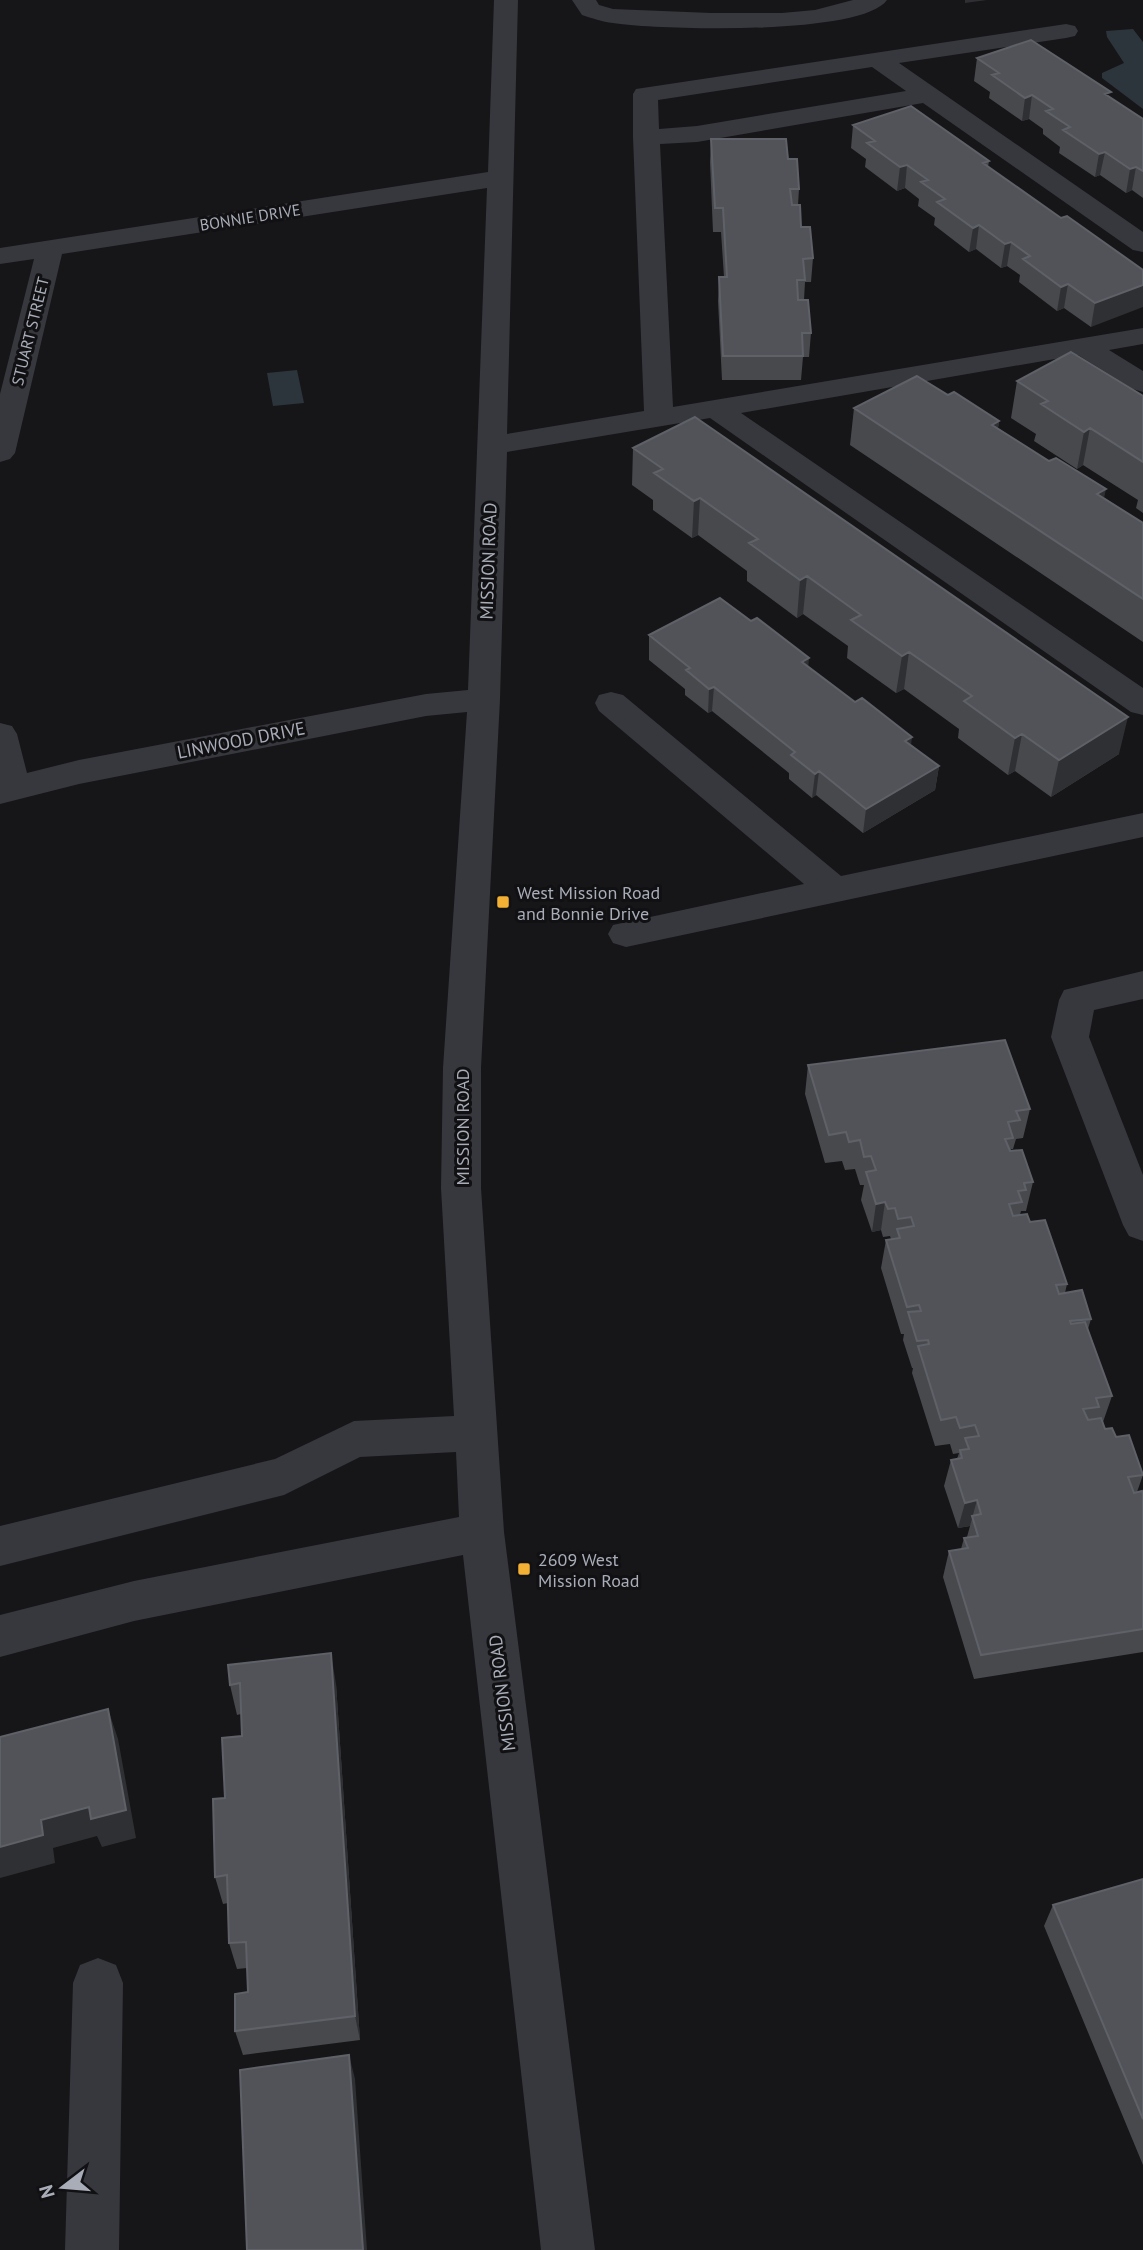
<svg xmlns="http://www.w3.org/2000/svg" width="1143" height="2250" font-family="'PT Sans',sans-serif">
<rect width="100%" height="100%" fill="#161618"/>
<path fill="#2c353c" d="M1133 29 1143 42V109L1102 78V73L1124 63 1107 37 1106 31Z
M297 370 304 403 273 406 267 373Z"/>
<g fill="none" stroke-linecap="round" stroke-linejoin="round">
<path fill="#37383d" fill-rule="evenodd" d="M494 0H518L507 434 644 411 633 137V94L636 89 1066 24 1075 26 1078 31 1075 36 1066 38 899 63 1143 232V252L1133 250 923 103 697 142 660 144 673 407 1143 328V344L1109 350 1143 371V392L1133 389 1078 355 741 413 1143 688V715L1131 712 710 418 507 452 500 699 481 1068V1188L504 1532 595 2250H541L463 1555 134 1621 0 1657V1615L134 1581 459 1517 456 1452 360 1457 284 1495 0 1566V1526L275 1459 354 1421 454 1416 441 1188 443 1068 467 712 426 716 79 784 0 804V723L12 726 17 734 27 773 79 760 426 694 468 690 487 188 62 254 15 453 10 459 0 462V394L34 259 0 264V248L488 172ZM872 67 906 91 697 126 659 129 658 100Z
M572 0H596L599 5 613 9 711 13H782L815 10 853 0H887C862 36 658 30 613 23 602 22 592 18 582 15Z
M611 692 623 695 841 876 1143 813V837L626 947 613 943 608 934 613 925 804 884 599 711 595 703 599 695Z
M1143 971V999L1094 1010 1089 1037 1143 1175V1241L1129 1236 1123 1225 1051 1037 1059 1000 1064 990Z
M98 1958 116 1965 123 1983 119 2250H65L73 1983 80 1965Z"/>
</g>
<path fill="#47494d" d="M977 58 1110 97 1143 119V198L1132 190 1126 193 1100 175 1095 177 1059 153 1060 147 1043 134V129L1029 119 1022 121 989 98 990 92 974 81Z
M853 125 989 161 988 167 1061 218 1143 270 1091 327 1064 308 1057 311 1019 282 1020 275 1007 266 1001 268 976 249 969 252 934 225 935 218 918 206 919 199 905 188 897 191 865 167 866 159 851 148Z
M711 139 788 159 799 189 798 205 801 227 813 258 811 282H805L804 300 811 333 809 357H803L801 380H722L718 301 719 277H724L721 232H713L710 162Z
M1017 381 1143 396V513L1136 508 1138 500 1083 465 1077 469 1034 441 1036 434 1011 418Z
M948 395 999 421 998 428 1143 523V642L850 445 854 408Z
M633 448 1119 754 1051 797 1015 771 1008 775 958 738 959 729 904 689 896 693 847 658 848 646 803 614 797 618 747 581V571L698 535 692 538 653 510V500L632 485Z
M649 635 808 666 939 766 935 790 863 833 816 795 812 798 789 779V773L712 711 708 713 685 695V689L649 660Z
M808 1065 1030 1109 1023 1138 1016 1139 1013 1149H1011L1010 1151 1033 1182 1026 1211H1021L1020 1215 1030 1222 1067 1284 1065 1293 1091 1319 1088 1329 1112 1396 1103 1422 1105 1429 1116 1437 1143 1475 1137 1492 1143 1494V1652L974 1679 943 1577 949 1551 961 1549 964 1538 967 1537 970 1526 958 1528 944 1486 951 1460 957 1459 959 1453 953 1454 950 1444 935 1446 912 1373 913 1368H912L903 1340 904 1334H901L881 1268 886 1240 891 1239 890 1236 883 1237 881 1230 872 1232 861 1200 864 1185H860L855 1169 845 1170 842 1161 825 1163 805 1094Z
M228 1665 336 1684 360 2040 243 2055 235 2031 248 1992 247 1968 237 1969 229 1943 228 1903 223 1904 215 1877 225 1798 242 1736 241 1714 237 1715 230 1685Z
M1143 1879V2165L1044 1926 1053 1905Z"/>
<path fill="#2f3033" d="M965 0H987L965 3Z
M1032 95 1029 119 1022 121 1025 98Z
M1105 152 1100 175 1095 177 1099 154Z
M907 165 905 188 897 191 900 167Z
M1136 167 1132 190 1126 193 1130 169Z
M979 225 976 249 969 252 973 228Z
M1011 242 1007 266 1001 268 1005 244Z
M1068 284 1064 308 1057 311 1061 287Z
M1143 285V307L1091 327 1095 303Z
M999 421 993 458 992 425Z
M1090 428 1083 465 1077 469 1084 432Z
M1106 489 1098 526 1097 494Z
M700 498 698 535 692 538 694 501Z
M807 576 803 614 797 618 800 580Z
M909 652 904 689 896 693 902 656Z
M809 658 807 682 802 662Z
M714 687 712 711 708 713 709 689Z
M1128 717 1119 754 1051 797 1059 760Z
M1022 734 1015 771 1008 775 1015 738Z
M912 737 909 761 905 741Z
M939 766 935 790 863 833 866 809Z
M819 771 816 795 812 798 815 774Z
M885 1202 881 1230 872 1232 876 1204Z
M977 1500 970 1526 958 1528 965 1503Z
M331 1653 336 1684 360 2040 355 2016Z
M108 1709 118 1739 136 1838 102 1847 97 1836 53 1848 55 1863 0 1878V1847L41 1820Z
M349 2055 355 2079 367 2250H363Z"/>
<path fill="#525359" stroke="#5f6168" stroke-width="2" d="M1031 40 1111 92 1105 94 1143 119V171L1136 167 1130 169 1105 152 1099 154 1063 130 1070 127 1046 111 1053 109 1032 95 1025 98 992 75 999 73 977 58Z
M911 106 989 161 983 163 1061 218 1067 216 1143 270V285L1095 303 1068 284 1061 287 1023 259 1030 256 1011 242 1005 244 979 225 973 228 937 202 945 199 921 182 928 180 907 165 900 167 867 143 875 141 853 125Z
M711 139H786L788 159H797L799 189H790L792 205H800L801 227H810L813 258 803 259 805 280H797L798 300H808L811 333H802L803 356H723L719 277H727L723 208H715Z
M1071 352 1143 396V462L1090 428 1084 432 1041 404 1048 401 1017 381Z
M917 376 948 395 954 392 999 421 992 425 1049 461 1056 458 1106 489 1097 494 1143 523V599L854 408Z
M695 417 1128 717 1059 760 1022 734 1015 738 964 701 972 696 909 652 902 656 851 620 861 615 807 576 800 580 749 543 758 539 700 498 694 501 654 473 663 469 633 448Z
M720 598 751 621 757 618 809 658 802 662 855 702 862 698 912 737 905 741 939 766 866 809 819 771 815 774 791 755 795 752 714 687 709 689 686 670 690 668 649 635Z
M1005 1040 1030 1109 1016 1111 1020 1120 1008 1122 1013 1138 1005 1139 1010 1151 1022 1150 1033 1182 1024 1183 1026 1190 1018 1191 1022 1202 1009 1204 1013 1216 1027 1214 1030 1222 1045 1220 1067 1284 1056 1285 1059 1294 1082 1290 1091 1319 1070 1321 1071 1324 1085 1322 1112 1396 1096 1398 1099 1407 1083 1409 1088 1420 1101 1418 1105 1429 1112 1428 1116 1437 1129 1435 1143 1475 1128 1477 1134 1493 1142 1491 1143 1494V1629L981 1655 949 1551 968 1548 964 1538 978 1536 972 1516 981 1514 977 1500 965 1503 951 1460 962 1458 960 1450 969 1449 965 1438 979 1436 975 1425 960 1428 956 1417 941 1420 918 1346 929 1344 928 1340 917 1341 908 1312 921 1311 919 1305 907 1307 886 1240 900 1238 897 1229 914 1226 911 1217 898 1219 895 1208 888 1209 885 1202 876 1204 866 1172 876 1170 871 1156 864 1157 860 1140 849 1142 846 1132 829 1135 808 1065Z
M331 1653 355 2016 235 2031V1994L248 1992 246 1942 229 1943 227 1875 215 1877 213 1799 225 1798 222 1738 242 1736 240 1683 230 1685 228 1665Z
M108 1709 126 1810 91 1819 89 1807 41 1820 43 1835 0 1847V1737Z
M1143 1879V2119L1053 1905Z
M349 2055 363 2250H247L240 2070Z"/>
<g fill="#f2b134" stroke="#111113" stroke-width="2.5">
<rect x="496" y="895" width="14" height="14" rx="3.5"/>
<rect x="517" y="1562" width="14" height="14" rx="3.5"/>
</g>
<g text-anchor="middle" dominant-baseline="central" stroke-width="6" stroke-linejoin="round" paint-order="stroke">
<g font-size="16" fill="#a8adb8" stroke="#111113">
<text transform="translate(250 217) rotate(-9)">BONNIE DRIVE</text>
<text transform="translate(30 331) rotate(-76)">STUART STREET</text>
</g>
<g font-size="18" fill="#a8adb8" stroke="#111113">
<text transform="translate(488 561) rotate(-88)">MISSION ROAD</text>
<text transform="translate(241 740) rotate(-11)">LINWOOD DRIVE</text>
<text transform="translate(462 1127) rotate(-90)">MISSION ROAD</text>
<text transform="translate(502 1693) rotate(-97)">MISSION ROAD</text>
</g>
<g font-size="18" fill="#a8adb8" stroke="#111113" text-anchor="start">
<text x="517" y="892">West Mission Road<tspan x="517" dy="21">and Bonnie Drive</tspan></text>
<text x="538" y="1559">2609 West<tspan x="538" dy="21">Mission Road</tspan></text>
</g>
</g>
<g transform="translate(63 2187) rotate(254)" stroke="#111113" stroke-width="5" paint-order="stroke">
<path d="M0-5L12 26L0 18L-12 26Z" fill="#a8adb8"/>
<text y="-10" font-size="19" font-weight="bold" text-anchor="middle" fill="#a8adb8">N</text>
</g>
</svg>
